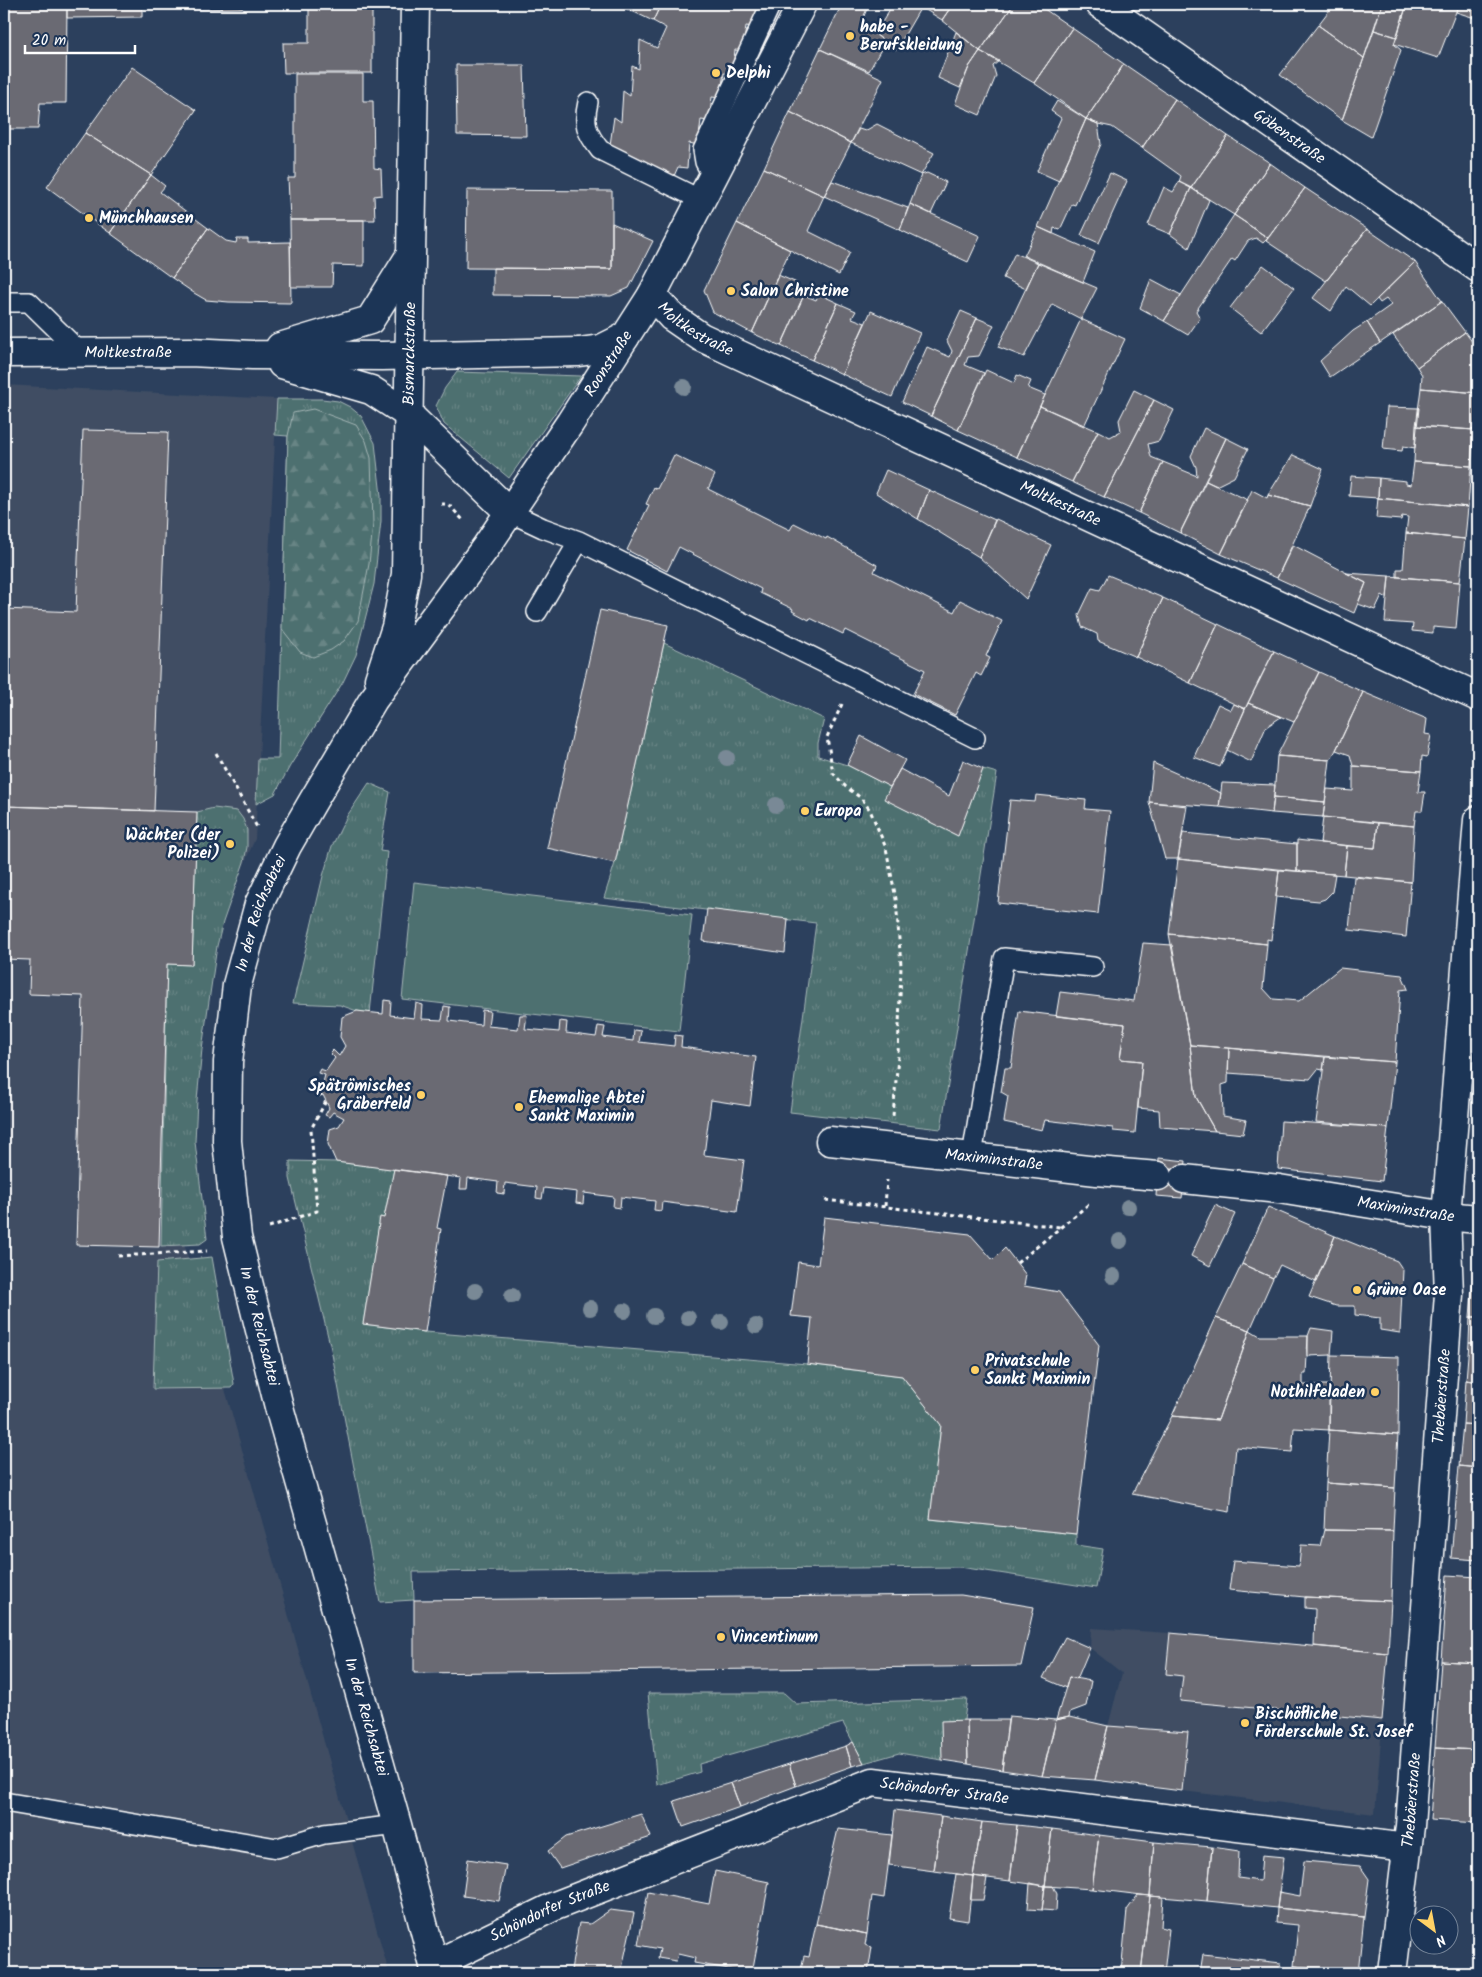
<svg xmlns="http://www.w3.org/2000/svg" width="1482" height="1977" font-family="Kalam,sans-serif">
<defs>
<pattern id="grass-tufts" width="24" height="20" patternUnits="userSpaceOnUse" patternTransform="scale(1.25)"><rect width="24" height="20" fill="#4d6f6f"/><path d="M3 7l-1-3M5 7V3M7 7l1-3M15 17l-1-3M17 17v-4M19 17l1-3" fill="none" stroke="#688585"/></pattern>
<pattern id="forest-firs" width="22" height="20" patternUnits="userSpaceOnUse" patternTransform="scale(1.25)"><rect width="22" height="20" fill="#4d6f6f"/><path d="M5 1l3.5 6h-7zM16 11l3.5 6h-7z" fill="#688585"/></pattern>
</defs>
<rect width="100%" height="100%" fill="#2c405d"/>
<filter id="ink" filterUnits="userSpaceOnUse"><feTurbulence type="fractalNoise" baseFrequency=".02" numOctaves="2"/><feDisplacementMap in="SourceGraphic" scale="10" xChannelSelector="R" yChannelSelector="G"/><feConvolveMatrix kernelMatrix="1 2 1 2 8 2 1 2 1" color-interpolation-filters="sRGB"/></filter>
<g filter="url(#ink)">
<path fill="#3f4d64" d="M4 385 277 399 255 839 194 978 177 1218 389 1973H4Z
M1091 1628 1170 1633 1388 1653 1375 1814 1182 1791 1108 1726 1122 1673 1090 1648Z"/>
<path fill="url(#grass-tufts)" stroke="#a6b7b7" d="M457 372 581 376 509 478 444 424 436 406 445 388Z
M277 399H322L338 401 350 407 361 416 375 443 381 496V521L374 584 356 655 343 682 290 766 275 794 256 804 258 759H278L288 436 275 435Z
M664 643 824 719 818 743V756L847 765 890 787 885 799 958 836 983 769 997 773 941 1129 790 1112 816 923 604 898 615 863Z
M369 783 390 792 380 851 387 852 370 1013 357 1011 340 1005 293 1003 323 876 332 846 347 816Z
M214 808 237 811 243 819 247 830V847L244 862 223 922 217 946 202 1049 197 1100 195 1142 207 1239 200 1244 161 1246 167 964 192 965 197 812Z
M290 1161 336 1162 394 1169 384 1218H380L363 1324 425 1332 807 1364 902 1376 941 1425 930 1519 1076 1534V1545L1103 1549 1096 1588 960 1567 413 1572 414 1600 380 1602 331 1349 290 1178Z
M212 1257 234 1384 231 1388 153 1389 157 1262Z
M648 1693H784L796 1704 967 1699 964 1720 942 1760 899 1753 864 1763 843 1723 699 1764 700 1772 657 1785Z"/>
<path fill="url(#forest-firs)" stroke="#a6b7b7" d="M313 409 356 425 366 441 371 458 373 524 369 564 358 621 344 641 331 650 313 657 300 652 282 629 288 436 293 413Z"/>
<path fill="#4d6f6f" stroke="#a6b7b7" d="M414 882 692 915 679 1031 402 999Z"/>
<path fill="#6a6a73" stroke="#fff" d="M4 4H67L66 103H40L38 129H4Z
M67 4H142V17L67 18Z
M190 4H242L243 8 191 9Z
M296 4H326V7H296Z
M617 4H661L653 21Z
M661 4H758L754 27 746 26 743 51 735 50 732 74 724 73 720 98 712 97 709 121 701 120 698 145 689 143 687 168 678 167 674 176 610 145 614 117 621 122 623 91 630 96 632 66 639 69 640 40 657 48 666 28 653 21Z
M842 4H869L861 23 875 30V34L885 42 869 71 820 49Z
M893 4H953L942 20 921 7 896 50 875 34Z
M953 4H1014L980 51 942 20Z
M1014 4H1037L1072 28 1034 83 980 51Z
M1334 4H1382L1364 58 1318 25Z
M1382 4H1407L1397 37 1374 30Z
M1407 4H1459L1438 58 1394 44Z
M1459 4H1478V19L1456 12Z
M309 7H372V73H284L283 43H309Z
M1318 25 1364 58 1342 120 1280 75Z
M1072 28 1124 64 1086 119 1034 83Z
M1374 30 1397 37 1394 44 1401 50 1371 137 1342 120Z
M956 32 980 51 969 67 960 88 938 78Z
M820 49 883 79 851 143 790 112Z
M980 51 999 61 993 66 996 76 980 115 955 104 969 67Z
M1124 64 1175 99 1142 148 1112 127 1098 124 1086 119Z
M456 65H524L526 136 457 135Z
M132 67 196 110 151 175 85 133Z
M295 74H363V101H373L374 168 381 169 382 195 374 196 375 220H290L288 178H295Z
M1175 99 1228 136 1191 188 1179 182 1181 176 1142 148Z
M1057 101 1086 119 1059 181 1037 171 1061 118 1051 111Z
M790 112 851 143 824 196 764 168Z
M1086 119 1098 124 1101 144 1075 205 1072 204 1060 230 1054 228 1053 234 1038 227Z
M877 124 934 153 921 175 851 143 859 129 865 131Z
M85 133 151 175 110 233 47 187Z
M1228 136 1270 163 1234 215 1191 188Z
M1270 163 1305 188 1268 238 1234 215Z
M764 168 824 196 808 231 850 252 839 275 737 223Z
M927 173 946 182 931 214 910 204 921 175Z
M1110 173 1127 181 1099 243 1081 235Z
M151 175 165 186 160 192 208 228 172 278 110 233Z
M832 181 908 208 900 230 824 196Z
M1179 182 1191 188 1170 234 1148 225 1164 187 1173 192Z
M1191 188 1209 200 1189 248 1170 234Z
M1305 188 1367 229 1326 281 1266 241Z
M467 190 612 191V269L466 268Z
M910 204 980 236 968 262 900 230Z
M1234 215 1268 238 1263 243 1256 238 1248 241 1235 261 1232 259 1196 311 1200 318 1188 335 1164 321Z
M290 220H364V266L333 265 332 287H291Z
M612 223 653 241 629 288 611 296 493 295V268L612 269Z
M737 223 790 250 752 333 713 312 704 290Z
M1038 227 1095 252 1083 282 1024 256Z
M208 228 226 241 236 243 237 239H248V243L290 242 291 303 229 302 206 300 194 293 172 278Z
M1367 229 1415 262 1370 306 1346 286 1331 311 1313 298Z
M1015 253 1038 263 1026 289 1003 278Z
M1415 262 1442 301 1380 343 1367 322 1391 305 1386 299 1380 303 1377 299Z
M1038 263 1097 288 1081 319 1052 304 1024 357 998 347Z
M1263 265 1294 288 1261 332 1230 308Z
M778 275 797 283 793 290 804 295 781 346 752 333Z
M1151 279 1181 295 1164 321 1140 308Z
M819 294 838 303 812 360 781 346 804 295 816 300Z
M1442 301 1465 332 1417 367 1393 335Z
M838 303 856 311 852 318 865 323 842 374 812 360Z
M871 311 920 333 892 397 842 374Z
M961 311 977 318 931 416 902 402 927 347 950 357 952 351 947 341Z
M977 318 994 325 979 356 968 357 965 365 984 373 958 430 931 416Z
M1081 319 1125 339 1084 426 1040 406Z
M1367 322 1380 343 1330 377 1320 361 1353 331Z
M1465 332 1476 347H1478V393L1421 388 1422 375 1417 367Z
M986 370 1014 383 1017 375 1031 381 1028 388 1045 395 1017 457 958 430Z
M1421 388 1478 393 1474 430 1416 426Z
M1134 390 1154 400 1104 497 1072 482 1098 431 1110 437 1121 431 1119 420Z
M1154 400 1174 410 1159 441 1148 444 1151 457 1163 462 1139 513 1104 497Z
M1040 406 1098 431 1072 482 1017 457Z
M1387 407 1419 408 1415 448 1403 446 1402 451 1383 449Z
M1416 426 1474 430 1471 466 1414 462Z
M1204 428 1226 438 1180 533 1139 513 1163 462 1197 476 1196 467 1191 456Z
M83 430 168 432 154 811 4 806V609L76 612Z
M1226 438 1248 449 1234 477 1216 486 1206 481Z
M674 455 715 475 708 489 790 530 794 523 826 539 827 537 877 565 874 572 954 612 960 600 1002 621 986 656 990 658 981 676 976 673 955 715 913 694 925 670 845 630 843 634 810 618 809 620 792 611 793 609 760 593 761 589 679 547 667 571 627 550 649 505 646 504 654 487 657 489Z
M1293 455 1323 469 1310 506 1268 495Z
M1414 462 1471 466 1468 507 1378 498 1379 478 1406 481V484L1411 485Z
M886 470 929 490 918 519 876 493Z
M1351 476 1379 478 1378 498 1349 496Z
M1206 481 1248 500 1221 554 1180 533Z
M929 490 995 520 979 557 918 519Z
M1252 490 1267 498 1268 495 1310 506 1277 578 1221 554Z
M1378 498 1468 507 1465 539 1406 533 1408 517 1402 516 1401 520 1376 518Z
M996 519 1051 545 1026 599 979 557Z
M1406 533 1465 539 1460 582 1397 577V569H1403Z
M1293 545 1366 583 1354 613 1277 578Z
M1346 573 1389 576 1387 598 1382 595 1375 610 1358 604 1366 583Z
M1108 575 1163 598 1136 657 1098 641 1097 634 1082 627 1079 615 1092 588 1100 590Z
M1389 576 1460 582 1456 629 1433 627V633L1412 631 1413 624 1385 622Z
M1163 598 1218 624 1190 683 1136 657Z
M600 610 668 625 615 863 547 848Z
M1218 624 1274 651 1245 709 1190 683Z
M1274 651 1319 672 1294 722 1248 703Z
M1319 672 1363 692 1336 750 1330 760 1277 756Z
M1363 692 1427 719 1425 734 1431 735 1427 757 1422 756 1421 771 1353 766 1350 755 1336 750Z
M1248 703 1281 717 1266 727 1251 762 1227 750Z
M1218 704 1231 710 1234 704 1245 709 1220 767 1194 757Z
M861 736 905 760 890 787 847 765Z
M1277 756 1330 760 1325 802 1274 797Z
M963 760 983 769 958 836 884 799 900 769 949 796Z
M1153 763 1221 793 1219 807 1149 802Z
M1353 766 1421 771 1418 792H1425L1422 811H1416L1414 826 1323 817 1327 789 1353 791Z
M1222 783 1275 785 1272 813 1219 807Z
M1036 795 1086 800 1085 809 1110 811 1098 914 998 903 1010 800 1035 802Z
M1274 797 1325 802 1323 817 1272 813Z
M1149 802 1187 806 1178 859H1165Z
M4 806 197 812 192 965 167 964 159 1247 76 1245 83 996 29 994 30 960 4 959Z
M1323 817 1378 823 1375 848 1320 843Z
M1378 823 1414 826 1411 882 1344 875 1347 846 1375 848Z
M1183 833 1297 844V871L1178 859Z
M1297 840 1347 846 1344 875 1297 871Z
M1178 859 1279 870 1271 940 1267 939V944L1169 934Z
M1279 870 1335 874 1332 892 1325 899 1319 901 1276 897Z
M1354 877 1411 882 1406 937 1349 930Z
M707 909 788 919 785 953 703 941Z
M1169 934 1267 944 1263 988 1273 999 1299 1001 1340 968 1402 975 1408 989 1400 990 1395 1062 1190 1045Z
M1143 943 1172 945 1190 1045 1196 1097 1215 1131 1160 1127 1159 1110 1138 1108 1142 1061 1120 1059 1125 1024 1056 1016 1060 992 1134 1001Z
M384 1000 391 1001 390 1015 414 1018 416 1003 423 1005 422 1019 442 1020 444 1006 450 1007 449 1021 481 1025 482 1010 490 1011 488 1026 518 1029 520 1015H527L525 1029 559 1032 560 1021 567 1022 566 1033 596 1037 598 1026 605 1027 603 1037 633 1041 634 1030 641 1031 639 1042 674 1046 675 1035 682 1036 681 1047 756 1057 750 1106 711 1100 704 1155 744 1160 737 1212 662 1202 661 1211 654 1210 655 1201 621 1197 620 1208 613 1207 614 1197 584 1193 583 1204 576 1203 577 1192 544 1188 542 1199 536 1198 537 1187 505 1183 504 1194 497 1193 498 1182 468 1178 467 1189H460L461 1178 336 1162 328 1144 330 1129 339 1126 344 1118 333 1112 329 1117 325 1115 329 1108 326 1101 323 1095 317 1097 315 1092 321 1090 325 1075 318 1073 320 1069 326 1071 335 1058 330 1053 333 1050 339 1056 345 1046 340 1037 342 1017 357 1011 383 1014Z
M1019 1011 1125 1024 1120 1059 1142 1061 1135 1133 1113 1131V1128L1045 1120 1042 1130 1004 1122 1008 1096 1001 1092 1005 1068H1011Z
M1190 1045 1229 1048 1228 1083 1222 1085 1223 1116 1246 1120 1243 1134 1215 1131 1196 1097Z
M1229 1048 1325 1057 1323 1070 1318 1069 1310 1079 1228 1073Z
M1325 1057 1395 1062 1388 1128 1316 1122Z
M1281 1121 1388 1128 1382 1181 1278 1169Z
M1159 1158 1186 1161 1182 1198 1156 1196Z
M394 1169 447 1176 437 1228 441 1229 425 1332 363 1324 380 1217 384 1218Z
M1215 1205 1235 1214 1210 1266 1191 1256Z
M1268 1207 1335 1236 1316 1282 1280 1265 1273 1278 1242 1264Z
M824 1217 970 1234 993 1260 1005 1248 1026 1275 1024 1286 1059 1292 1099 1345 1076 1534 930 1519 941 1425 902 1376 807 1364 812 1318 791 1316 798 1262 818 1265Z
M1335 1236 1397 1261 1403 1270 1400 1333 1380 1330V1318L1355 1315V1306H1336L1309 1297Z
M1242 1264 1273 1278 1250 1330 1216 1318Z
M1478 1264V1317H1470L1474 1267Z
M1470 1317H1478V1343H1469Z
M1216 1318 1250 1330 1218 1420 1172 1416Z
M1311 1328 1333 1331 1331 1355 1308 1356V1336Z
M1250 1330 1260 1336H1308L1306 1374H1303V1385H1329V1430L1294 1428 1292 1452 1236 1447 1230 1512 1132 1494 1172 1416 1218 1420Z
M1469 1343H1478V1382L1466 1380Z
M1331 1355 1399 1357 1398 1435 1329 1430Z
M1466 1380 1478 1382V1425L1463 1424Z
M1463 1424 1478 1425V1468L1459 1466Z
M1329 1430 1398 1435 1395 1488 1326 1483Z
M1459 1466 1478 1468V1560L1451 1558Z
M1326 1483 1395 1488 1393 1531 1324 1530Z
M1324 1530 1393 1531 1391 1601 1305 1597 1229 1590 1233 1561 1299 1566 1301 1545 1320 1546Z
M1447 1575 1478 1577V1663L1441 1661Z
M961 1595 1034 1607 1021 1666 414 1673V1600Z
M1305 1597 1391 1601 1388 1653 1314 1646 1315 1609 1305 1608Z
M1170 1633 1388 1653 1382 1720 1180 1701 1183 1676 1166 1674Z
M1065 1637 1090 1648 1077 1679 1069 1677 1066 1688 1043 1678Z
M1441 1661 1478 1663V1750L1435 1748Z
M1069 1677 1091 1681 1086 1706 1070 1712 1069 1717 1056 1720Z
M1009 1716 1056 1720 1042 1776 1002 1770Z
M1069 1717 1108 1726 1095 1780 1042 1776 1056 1720Z
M967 1720H1008L1002 1770 968 1764Z
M967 1720 968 1764 942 1760 941 1721Z
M1108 1726 1188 1732 1182 1791 1095 1780Z
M853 1742 864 1763 852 1766 846 1746Z
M846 1746 852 1766 796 1786 789 1764Z
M1435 1748 1478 1750V1823L1430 1820Z
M789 1764 796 1786 740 1807 731 1783Z
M731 1783 740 1807 683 1827 674 1801Z
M895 1810 941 1816 934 1871 889 1865Z
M641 1814 651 1837 560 1868 548 1851 566 1837Z
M941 1816 982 1822 973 1876 934 1871Z
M982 1822 1017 1825 1010 1881 973 1876Z
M1017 1825 1052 1829 1045 1886 1010 1881Z
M838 1829 892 1835 884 1898 872 1896 867 1934 816 1924Z
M1052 1829 1099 1835 1092 1889 1045 1886Z
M1099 1835 1154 1842 1150 1896 1092 1889Z
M1154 1842 1212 1847 1207 1901 1150 1896Z
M1212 1847 1239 1851 1238 1878 1260 1881 1262 1855 1284 1857 1277 1908 1207 1901Z
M468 1859 506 1865 499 1901 463 1896Z
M1304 1861 1360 1866 1369 1879 1364 1917 1277 1908 1279 1892 1300 1896Z
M715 1871 769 1882 752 1973 694 1963 695 1958 678 1954 676 1961 658 1958 660 1949 638 1945 648 1892 709 1904Z
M956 1874 973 1876 968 1921 949 1918Z
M973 1876 987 1878 983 1900H971Z
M1030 1883 1045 1886 1042 1910 1028 1909Z
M1045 1886H1053L1057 1894 1056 1911 1042 1910Z
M1138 1895 1150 1896 1141 1973H1121L1127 1910Z
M1150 1896 1163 1897 1161 1927 1169 1929 1164 1973H1141Z
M1277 1908 1364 1917 1358 1972 1294 1966 1298 1925 1276 1923Z
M610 1910 634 1913 621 1973H587L571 1970 579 1923 590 1924Z
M816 1924 867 1934 865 1945 872 1947 868 1973H800L804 1956 809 1957Z
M1203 1954 1281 1963 1280 1973H1200Z
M1294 1966 1358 1972V1973H1293Z"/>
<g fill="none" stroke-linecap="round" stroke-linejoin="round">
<g stroke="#fff" stroke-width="22">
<path id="lane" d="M588 102C583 124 586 132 600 150L701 200
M713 177 705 162 703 150 770 6
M4 302H29L79 351
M509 512 543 528 579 541 975 738
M537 612 579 541
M972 1156 1004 958 1093 967
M4 1802 277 1848 324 1834 397 1825"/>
</g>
<g stroke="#fff" stroke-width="31">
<g id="street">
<path id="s1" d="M1100 4 1478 268"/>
<path id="s2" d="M652 295 672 317 701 337 1478 697"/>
<path d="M280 347 370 320 410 256"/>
<path id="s3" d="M4 353 190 352 252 355 382 356 579 352 601 349 625 337"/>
<path d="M282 364 371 390 408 414 509 512"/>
<path id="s4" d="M830 1141 1097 1171 1158 1176"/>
<path id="s5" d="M1184 1179 1279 1189 1446 1216 1478 1219"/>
<path id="s6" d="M434 1965 555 1906 873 1782 1407 1848"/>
<path id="s7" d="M1392 1973 1410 1826 1449 1294 1446 1216 1478 820"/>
</g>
</g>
<g stroke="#fff" stroke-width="31">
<g id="secondary">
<path id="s8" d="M379 679 396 627 406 574 415 4"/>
<path id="s9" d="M436 1973 397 1825 279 1407 237 1237 227 1141 228 1062 237 985 259 904 287 846 313 801 373 700 486 547 570 423 652 295 802 4"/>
</g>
</g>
<path stroke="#fff" stroke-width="3" stroke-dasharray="4 4" stroke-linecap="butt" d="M441 504H448L464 521
M842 704 827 737 833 773 846 787 861 798 870 810 886 848 896 899 901 966 898 1057 893 1116
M216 753 258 829
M825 1200 1060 1227
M885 1206 887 1180
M269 1227 317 1211 311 1129 326 1101
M118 1256 207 1251
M1017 1263 1089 1204"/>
<use href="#lane" stroke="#1d3557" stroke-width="19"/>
<use href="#street" stroke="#1d3557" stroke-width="28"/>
<use href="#secondary" stroke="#1d3557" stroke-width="28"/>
</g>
<g fill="#798996">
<circle cx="684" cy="387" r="8"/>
<circle cx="727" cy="758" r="8"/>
<circle cx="776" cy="805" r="8"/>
<circle cx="1128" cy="1207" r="8"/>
<circle cx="1120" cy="1241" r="8"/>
<circle cx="1113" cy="1276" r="8"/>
<circle cx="475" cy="1291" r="8"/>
<circle cx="512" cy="1296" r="8"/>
<circle cx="590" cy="1308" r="8"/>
<circle cx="624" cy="1311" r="8"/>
<circle cx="654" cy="1316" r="8"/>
<circle cx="688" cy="1318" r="8"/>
<circle cx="721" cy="1322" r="8"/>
<circle cx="756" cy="1326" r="8"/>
</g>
</g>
<g fill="#ffd166" stroke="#1d3557" stroke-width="2">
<circle cx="850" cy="36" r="5"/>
<circle cx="716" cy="73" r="5"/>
<circle cx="89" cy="218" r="5"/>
<circle cx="731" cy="291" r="5"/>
<circle cx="805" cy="811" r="5"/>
<circle cx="230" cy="844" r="5"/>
<circle cx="421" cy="1095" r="5"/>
<circle cx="519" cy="1107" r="5"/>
<circle cx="1357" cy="1290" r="5"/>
<circle cx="975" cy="1370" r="5"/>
<circle cx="1375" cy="1392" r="5"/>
<circle cx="721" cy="1637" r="5"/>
<circle cx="1245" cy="1723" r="5"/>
</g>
<g text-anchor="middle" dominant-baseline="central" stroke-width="5" stroke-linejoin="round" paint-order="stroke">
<g font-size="16" font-weight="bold" fill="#fff" stroke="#1d3557" text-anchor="start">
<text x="860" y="27">habe -<tspan x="860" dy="18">Berufskleidung</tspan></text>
<text x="726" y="73">Delphi</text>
<text x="99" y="218">Münchhausen</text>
<text x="741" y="291">Salon Christine</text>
<text x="815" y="811">Europa</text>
<text x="220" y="835" text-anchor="end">Wächter (der<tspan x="220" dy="18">Polizei)</tspan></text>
<text x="411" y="1086" text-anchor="end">Spätrömisches<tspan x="411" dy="18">Gräberfeld</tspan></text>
<text x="529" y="1098">Ehemalige Abtei<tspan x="529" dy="18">Sankt Maximin</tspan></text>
<text x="1367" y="1290">Grüne Oase</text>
<text x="985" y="1361">Privatschule<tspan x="985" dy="18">Sankt Maximin</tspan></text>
<text x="1365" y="1392" text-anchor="end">Nothilfeladen</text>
<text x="731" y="1637">Vincentinum</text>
<text x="1255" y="1714">Bischöfliche<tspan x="1255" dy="18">Förderschule St. Josef</tspan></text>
</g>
<g font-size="16" fill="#fff" stroke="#1d3557">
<text stroke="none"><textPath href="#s1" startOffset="231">Göbenstraße</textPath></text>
<text stroke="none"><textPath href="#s2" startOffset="56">Moltkestraße</textPath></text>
<text stroke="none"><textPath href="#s3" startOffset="124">Moltkestraße</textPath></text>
<text stroke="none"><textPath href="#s8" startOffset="329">Bismarckstraße</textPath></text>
<text stroke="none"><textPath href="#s9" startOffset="1744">Roonstraße</textPath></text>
<text stroke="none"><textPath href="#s2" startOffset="461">Moltkestraße</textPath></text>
<text stroke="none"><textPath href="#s9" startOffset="1091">In der Reichsabtei</textPath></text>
<text stroke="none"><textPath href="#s4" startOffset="165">Maximinstraße</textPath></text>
<text stroke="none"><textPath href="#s5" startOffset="224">Maximinstraße</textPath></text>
<text transform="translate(259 1326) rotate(76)">In der Reichsabtei</text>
<text stroke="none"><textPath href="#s7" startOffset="579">Thebäerstraße</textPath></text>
<text transform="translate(366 1717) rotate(74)">In der Reichsabtei</text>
<text stroke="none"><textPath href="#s6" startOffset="548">Schöndorfer Straße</textPath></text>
<text stroke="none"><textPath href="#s7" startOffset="174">Thebäerstraße</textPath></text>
<text stroke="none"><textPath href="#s6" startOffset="128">Schöndorfer Straße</textPath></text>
</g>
</g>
<rect width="1482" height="1977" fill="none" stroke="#1d3557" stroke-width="20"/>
<rect x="10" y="10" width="1462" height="1957" fill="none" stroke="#fff" stroke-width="2" filter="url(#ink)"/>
<g transform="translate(1434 1930) rotate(148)"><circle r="24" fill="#1d3557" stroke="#77869a"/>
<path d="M0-4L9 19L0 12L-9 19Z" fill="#ffd166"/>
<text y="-8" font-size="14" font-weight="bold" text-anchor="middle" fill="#ffffff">N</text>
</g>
<path d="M25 45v8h110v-8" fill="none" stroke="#ffffff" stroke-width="2.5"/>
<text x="32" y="45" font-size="15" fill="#ffffff" stroke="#1d3557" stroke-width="4" paint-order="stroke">20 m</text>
</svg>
